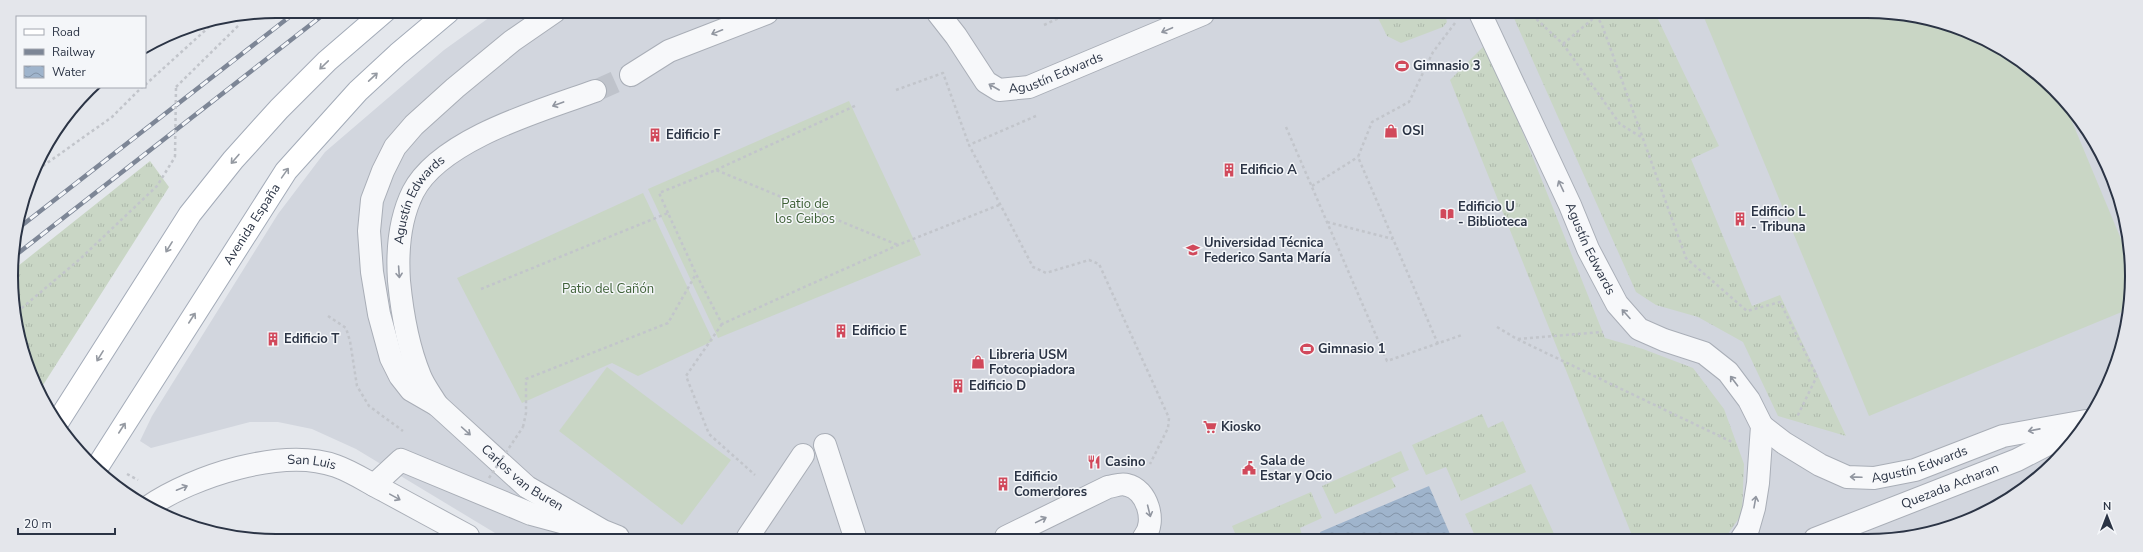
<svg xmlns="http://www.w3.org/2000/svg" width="2143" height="552" font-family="'Nunito Sans',sans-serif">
<defs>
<pattern id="grass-tufts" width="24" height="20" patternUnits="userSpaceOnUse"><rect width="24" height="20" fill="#c9d6c5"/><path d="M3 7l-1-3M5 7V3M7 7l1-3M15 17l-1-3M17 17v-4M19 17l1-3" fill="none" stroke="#adb8ab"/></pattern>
<pattern id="water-waves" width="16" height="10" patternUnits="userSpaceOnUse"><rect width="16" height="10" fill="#9fb4cc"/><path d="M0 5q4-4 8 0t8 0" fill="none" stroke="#8293a7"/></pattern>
</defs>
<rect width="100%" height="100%" fill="#e4e7ec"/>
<path fill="#d2d6de" d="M497 12 1918 16 1968 31 2014 56 2054 88 2087 129 2112 174 2127 224 2132 276 2127 327 2097 408 2042 475 1984 514 1901 539 500 536 356 449 312 429 278 422H250L151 448 140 441 152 416 278 214 325 152 444 50Z"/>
<path fill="url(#grass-tufts)" d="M1376 14 1445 15 1447 22 1443 27 1401 43 1387 36Z
M1516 15H1656L1719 146 1691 159 1752 306 1780 295 1846 436 1778 416 1743 342 1698 317 1656 305 1636 292 1513 16Z
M1487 43 1605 338 1643 349 1693 368 1724 409 1744 464 1742 514 1725 538H1633L1450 80Z
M150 161 169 187 38 393 20 345 13 270Z
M1482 414 1488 428 1503 421 1526 472 1461 501 1446 467 1426 475 1412 445Z
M1401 451 1409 470 1391 478 1396 487 1335 514 1322 486Z
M1531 484 1556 538H1476L1465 514Z
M1311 492 1322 518 1300 528 1303 538H1237L1232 526Z"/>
<path fill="#c9d6c5" d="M1703 15 1918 16 1968 31 2014 56 2054 88 2063 100 2131 263 2132 276 2129 309 1869 416Z
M849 101 921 255 718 338 648 189Z
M643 193 713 341 638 376 612 363 522 403 457 278Z
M607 367 731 460 682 525 559 431Z"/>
<path fill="url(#water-waves)" d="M1429 486 1450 534 1442 538H1322L1320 532Z"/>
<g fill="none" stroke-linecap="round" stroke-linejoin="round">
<path stroke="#bfc3cb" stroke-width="22" stroke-dasharray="22 11" stroke-linecap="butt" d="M595 91 631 75"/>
<g stroke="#a9aeb7" stroke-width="24">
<g id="minor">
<path id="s1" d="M554 12 512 41 455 88 414 125 395 147 383 171 372 200 369 231 372 272 379 314 391 358 400 376 411 390 437 405 527 487 603 531 618 537"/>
<path id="s2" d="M938 13 956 36 986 82 999 90 1029 87 1203 14"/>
<path id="s3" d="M1481 15 1570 205 1588 249 1617 304 1639 329 1664 340 1704 353 1728 372 1749 400 1762 426 1758 483 1754 508 1748 529 1742 538"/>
<path d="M631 75 669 51 767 13"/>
<path id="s4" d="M437 405C431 395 424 386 420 376 408 347 402 312 399 281 397 251 399 220 413 192 440 139 542 110 595 91"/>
<path id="s5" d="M1762 426 1784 443 1820 465 1847 477 1874 478 1915 470 2003 436 2086 421"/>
<path d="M825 445 855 537"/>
<path d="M374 485 401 460 531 514 583 528"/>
<path id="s6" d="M148 507C193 476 283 447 336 466 353 472 369 483 385 491 413 506 440 521 468 536"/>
<path d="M748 537 803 455"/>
<path d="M1006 537 1108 487C1115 486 1121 483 1127 485 1147 489 1157 522 1144 537"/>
<path id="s7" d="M1815 539 2017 460 2079 428"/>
</g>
</g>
<g stroke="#a3abb8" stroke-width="24">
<g id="major">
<path d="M57 423 190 214 233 160 279 109 327 61 385 11"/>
<path id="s8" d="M96 469 286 171 358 91 398 54 448 12"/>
</g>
</g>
<path stroke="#c2c5cb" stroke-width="2.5" stroke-dasharray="3 3" stroke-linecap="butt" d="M1532 15 1563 44 1620 124 1641 137
M1596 15 1602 25 1686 258 1747 311 1780 302 1817 376 1797 417
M1044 25 1070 13
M1563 44 1596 16
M145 85 220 17
M176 87 240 24
M896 90 943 73 969 145
M1036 116 969 145 1033 267 1046 273 1089 260 1099 264 1169 418 1168 428 1150 464
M1286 127 1387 361 1462 335
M716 170 857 105
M33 173 112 117 142 87
M1312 186 1358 157
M668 213 659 193 716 170 898 245
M1327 222 1393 239
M481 289 668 213 696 274 722 324 898 245 999 205
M17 312 80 259 157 186 175 157
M328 316 346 328 350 341 357 386 369 406 403 431
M722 324 686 376 709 434 755 475
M1497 327 1517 339 1732 442
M1518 339 1603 332
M1438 344 1358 157 1372 122 1409 102 1433 52 1455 23
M523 427 526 413V379L668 323 696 274
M127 474 138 480"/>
<use href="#minor" stroke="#f7f8fa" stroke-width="22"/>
<use href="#major" stroke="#fff" stroke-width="22"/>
<g stroke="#7d8696" stroke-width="4.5">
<path id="rail" d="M16 230 297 11
M12 258 328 11"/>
</g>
<use href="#rail" stroke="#f4f6f9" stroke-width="3" stroke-dasharray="9" stroke-linecap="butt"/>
<path stroke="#c2c5cb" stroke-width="2.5" stroke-dasharray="3 3" stroke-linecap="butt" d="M175 157 176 87
M489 478 523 427"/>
</g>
<defs><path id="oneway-shaft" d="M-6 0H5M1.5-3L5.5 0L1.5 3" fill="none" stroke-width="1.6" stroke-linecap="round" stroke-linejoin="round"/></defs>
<g stroke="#9196a0">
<use href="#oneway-shaft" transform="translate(1167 30) rotate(157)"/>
<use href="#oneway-shaft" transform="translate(717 32) rotate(158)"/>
<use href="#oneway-shaft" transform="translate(994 87) rotate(-150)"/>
<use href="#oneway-shaft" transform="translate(558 104) rotate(160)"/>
<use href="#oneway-shaft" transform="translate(1561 186) rotate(-115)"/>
<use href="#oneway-shaft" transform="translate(399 272) rotate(86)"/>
<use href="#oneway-shaft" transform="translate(1626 314) rotate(-132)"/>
<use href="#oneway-shaft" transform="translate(1734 381) rotate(-127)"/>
<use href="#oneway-shaft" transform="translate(2034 430) rotate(169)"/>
<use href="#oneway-shaft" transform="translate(466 431) rotate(42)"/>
<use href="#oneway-shaft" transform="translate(1856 477) rotate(-178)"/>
<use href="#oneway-shaft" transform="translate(182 488) rotate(-22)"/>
<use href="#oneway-shaft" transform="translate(395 497) rotate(29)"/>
<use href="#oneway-shaft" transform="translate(1755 502) rotate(-80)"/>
<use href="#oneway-shaft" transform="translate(1149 511) rotate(76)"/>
<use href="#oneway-shaft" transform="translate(1041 520) rotate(-26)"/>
</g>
<g stroke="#959aa2">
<use href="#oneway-shaft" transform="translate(324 65) rotate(136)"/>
<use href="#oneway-shaft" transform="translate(373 77) rotate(-43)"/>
<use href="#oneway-shaft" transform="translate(235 159) rotate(131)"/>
<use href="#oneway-shaft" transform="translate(285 173) rotate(-55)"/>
<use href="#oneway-shaft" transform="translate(169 247) rotate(122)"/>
<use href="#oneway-shaft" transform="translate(192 318) rotate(-57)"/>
<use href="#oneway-shaft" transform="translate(100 356) rotate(122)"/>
<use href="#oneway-shaft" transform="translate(122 428) rotate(-57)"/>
</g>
<defs>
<g id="stadium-bare" transform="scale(1.08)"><path d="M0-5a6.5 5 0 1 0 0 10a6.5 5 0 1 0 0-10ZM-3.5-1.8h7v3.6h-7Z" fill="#d1495b" stroke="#f4f6f9" stroke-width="2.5" paint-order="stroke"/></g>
<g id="shop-bare" transform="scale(1.08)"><path d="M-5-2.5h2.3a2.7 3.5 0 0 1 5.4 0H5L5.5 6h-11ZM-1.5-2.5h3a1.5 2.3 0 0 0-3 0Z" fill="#d1495b" stroke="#f4f6f9" stroke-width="2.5" paint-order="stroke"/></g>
<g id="building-bare" transform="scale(1.08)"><path d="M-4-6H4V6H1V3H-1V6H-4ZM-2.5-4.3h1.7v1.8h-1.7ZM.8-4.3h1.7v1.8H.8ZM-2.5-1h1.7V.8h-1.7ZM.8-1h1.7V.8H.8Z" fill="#d1495b" stroke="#f4f6f9" stroke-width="2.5" paint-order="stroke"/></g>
<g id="library-bare" transform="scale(1.08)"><path d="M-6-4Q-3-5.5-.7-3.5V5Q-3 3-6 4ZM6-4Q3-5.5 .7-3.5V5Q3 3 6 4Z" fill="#d1495b" stroke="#f4f6f9" stroke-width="2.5" paint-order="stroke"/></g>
<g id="university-bare" transform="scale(1.08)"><path d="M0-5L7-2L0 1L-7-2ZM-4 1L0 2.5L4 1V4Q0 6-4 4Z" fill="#d1495b" stroke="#f4f6f9" stroke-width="2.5" paint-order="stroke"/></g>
<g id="supermarket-bare" transform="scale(1.08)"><path d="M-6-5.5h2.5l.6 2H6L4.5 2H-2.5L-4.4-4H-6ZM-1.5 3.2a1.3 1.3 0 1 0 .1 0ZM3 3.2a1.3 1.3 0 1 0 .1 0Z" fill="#d1495b" stroke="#f4f6f9" stroke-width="2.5" paint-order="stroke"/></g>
<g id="restaurant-bare" transform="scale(1.08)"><path d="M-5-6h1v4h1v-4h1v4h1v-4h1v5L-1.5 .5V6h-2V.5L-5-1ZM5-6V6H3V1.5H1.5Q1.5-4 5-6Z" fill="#d1495b" stroke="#f4f6f9" stroke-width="2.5" paint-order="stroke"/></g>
<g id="civic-bare" transform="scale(1.08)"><path d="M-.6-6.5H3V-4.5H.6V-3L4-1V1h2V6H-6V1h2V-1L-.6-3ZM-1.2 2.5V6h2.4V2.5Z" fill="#d1495b" stroke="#f4f6f9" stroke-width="2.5" paint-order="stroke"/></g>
</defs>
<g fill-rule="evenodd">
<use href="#stadium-bare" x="1402" y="66"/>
<use href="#shop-bare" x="1391" y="131"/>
<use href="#building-bare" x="655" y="135"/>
<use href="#building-bare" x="1229" y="170"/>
<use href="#library-bare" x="1447" y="214"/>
<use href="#building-bare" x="1740" y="219"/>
<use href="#university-bare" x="1193" y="250"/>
<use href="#building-bare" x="841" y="331"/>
<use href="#building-bare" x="273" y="339"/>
<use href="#stadium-bare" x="1307" y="349"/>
<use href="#shop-bare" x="978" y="362"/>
<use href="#building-bare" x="958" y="386"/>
<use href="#supermarket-bare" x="1210" y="427"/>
<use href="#restaurant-bare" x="1094" y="462"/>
<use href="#civic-bare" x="1249" y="468"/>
<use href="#building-bare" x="1003" y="484"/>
</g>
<g text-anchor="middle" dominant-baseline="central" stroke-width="3" stroke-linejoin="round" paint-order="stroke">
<g font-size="13" font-weight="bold" fill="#2b3445" stroke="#f4f6f9" text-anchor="start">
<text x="1413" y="66">Gimnasio 3</text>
<text x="1402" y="131">OSI</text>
<text x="666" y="135">Edificio F</text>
<text x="1240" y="170">Edificio A</text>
<text x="1458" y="207">Edificio U<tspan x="1458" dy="15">- Biblioteca</tspan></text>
<text x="1751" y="212">Edificio L<tspan x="1751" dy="15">- Tribuna</tspan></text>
<text x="1204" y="243">Universidad Técnica<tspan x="1204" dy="15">Federico Santa María</tspan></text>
<text x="852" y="331">Edificio E</text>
<text x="284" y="339">Edificio T</text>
<text x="1318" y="349">Gimnasio 1</text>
<text x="989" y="355">Libreria USM<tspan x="989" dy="15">Fotocopiadora</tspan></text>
<text x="969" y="386">Edificio D</text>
<text x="1221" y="427">Kiosko</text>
<text x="1260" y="461">Sala de<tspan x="1260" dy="15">Estar y Ocio</tspan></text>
<text x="1105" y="462">Casino</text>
<text x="1014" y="477">Edificio<tspan x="1014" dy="15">Comerdores</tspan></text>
</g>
<g font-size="13" fill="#2b3445" stroke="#f4f6f9">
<text stroke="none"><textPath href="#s2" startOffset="159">Agustín Edwards</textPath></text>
<text stroke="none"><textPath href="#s4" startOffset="218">Agustín Edwards</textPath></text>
<text stroke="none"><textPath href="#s8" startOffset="290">Avenida España</textPath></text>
<text stroke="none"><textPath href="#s3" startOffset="258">Agustín Edwards</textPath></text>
<text stroke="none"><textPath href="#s5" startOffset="174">Agustín Edwards</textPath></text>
<text stroke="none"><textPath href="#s6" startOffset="173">San Luis</textPath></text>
<text stroke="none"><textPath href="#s1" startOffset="608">Carlos van Buren</textPath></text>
<text stroke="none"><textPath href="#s7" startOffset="145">Quezada Acharan</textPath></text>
</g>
<g font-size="13" fill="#3f6138" stroke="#f4f6f9">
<text x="805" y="204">Patio de<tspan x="805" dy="15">los Ceibos</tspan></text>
<text x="608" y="289">Patio del Cañón</text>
</g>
</g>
<path d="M0 0H2143V552H0ZM276 18H1867A258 258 0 0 1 2125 276V276A258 258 0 0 1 1867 534H276A258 258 0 0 1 18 276V276A258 258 0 0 1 276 18Z" fill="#e4e6eb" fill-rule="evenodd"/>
<path fill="none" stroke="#2b3445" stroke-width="2" d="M276 18H1867A258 258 0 0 1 2125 276V276A258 258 0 0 1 1867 534H276A258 258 0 0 1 18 276V276A258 258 0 0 1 276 18Z"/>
<rect x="16" y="16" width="130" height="72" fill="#f4f6f9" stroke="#a4a8b1"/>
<rect x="24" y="29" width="20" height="6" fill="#ffffff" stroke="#a4a8b1"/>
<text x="52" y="36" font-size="12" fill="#2b3445">Road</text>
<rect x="24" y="49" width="20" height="6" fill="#7d8696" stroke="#a4a8b1"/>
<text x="52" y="56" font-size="12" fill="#2b3445">Railway</text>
<rect x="24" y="66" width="20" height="12" fill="url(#water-waves)" stroke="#a4a8b1"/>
<text x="52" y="76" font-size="12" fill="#2b3445">Water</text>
<g transform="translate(2107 516)" stroke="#f4f6f9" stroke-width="3" paint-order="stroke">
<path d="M0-3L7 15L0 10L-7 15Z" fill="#2b3445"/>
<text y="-6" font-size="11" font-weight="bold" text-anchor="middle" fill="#2b3445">N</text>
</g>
<path d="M18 528v6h97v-6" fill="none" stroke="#2b3445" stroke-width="2"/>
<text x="24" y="528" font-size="12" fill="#2b3445" stroke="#f4f6f9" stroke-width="3" paint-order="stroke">20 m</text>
</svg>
